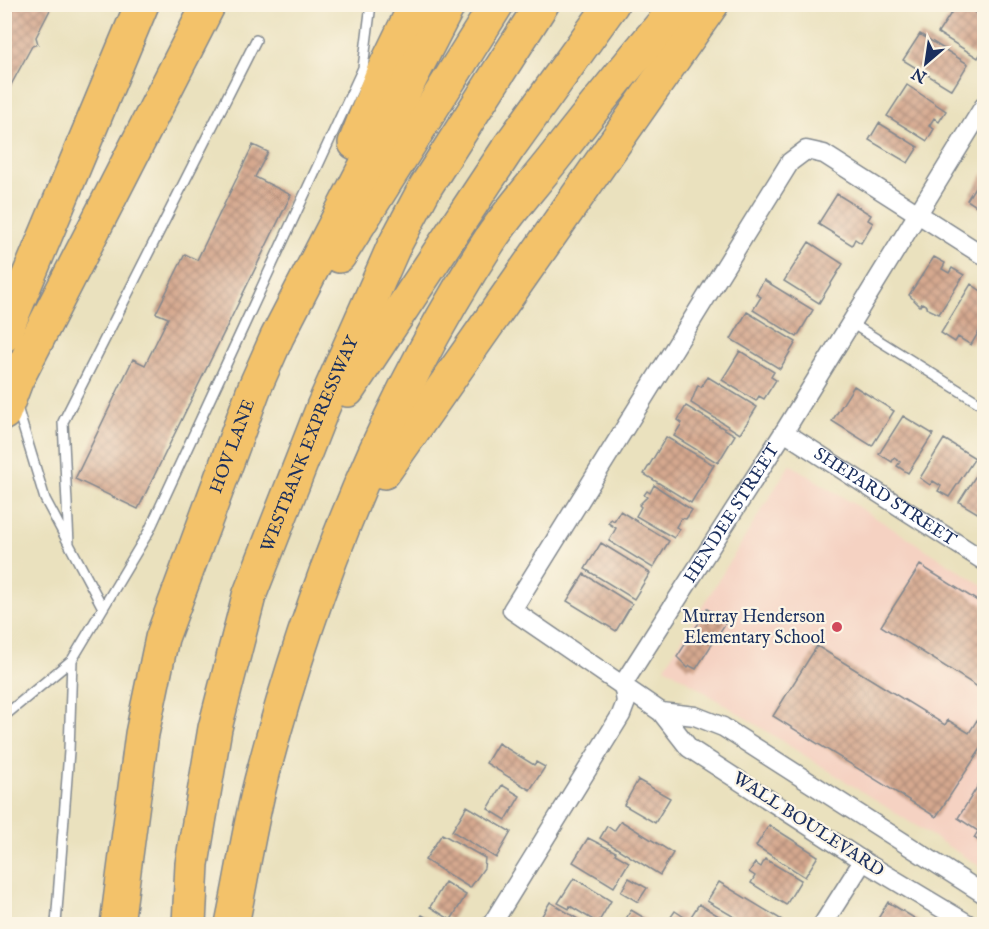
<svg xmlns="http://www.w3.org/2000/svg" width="989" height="929" font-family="'IM FELL English',serif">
<defs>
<pattern id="building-cross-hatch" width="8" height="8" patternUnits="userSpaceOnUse" patternTransform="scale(1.5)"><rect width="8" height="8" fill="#d6a98f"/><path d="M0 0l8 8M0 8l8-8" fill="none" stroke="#ad8a78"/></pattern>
</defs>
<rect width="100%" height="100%" fill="#fcf5e5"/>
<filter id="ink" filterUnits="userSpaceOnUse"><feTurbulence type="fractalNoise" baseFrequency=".0167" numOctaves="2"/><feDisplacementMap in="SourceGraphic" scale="12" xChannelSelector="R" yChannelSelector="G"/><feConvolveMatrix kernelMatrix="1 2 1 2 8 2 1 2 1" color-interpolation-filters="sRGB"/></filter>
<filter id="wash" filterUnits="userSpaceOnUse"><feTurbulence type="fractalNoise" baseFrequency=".008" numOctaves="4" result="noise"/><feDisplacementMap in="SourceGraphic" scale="24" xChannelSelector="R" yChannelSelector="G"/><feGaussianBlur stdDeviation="1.35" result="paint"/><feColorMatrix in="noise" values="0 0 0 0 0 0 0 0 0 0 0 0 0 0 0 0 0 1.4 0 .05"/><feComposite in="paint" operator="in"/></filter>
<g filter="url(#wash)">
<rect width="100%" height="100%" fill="#eae1be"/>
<path fill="#f5d2c2" d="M790 464 984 586V869L665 667Z"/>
<g id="blocks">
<path fill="url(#building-cross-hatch)" d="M4 4H53L36 37 38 44 32 46 4 98Z
M957 4H962L984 19V38L980 45 984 48 978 58 938 33Z
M920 34 968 64 952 90 903 60Z
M907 85 946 111 939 122 934 118 929 126 934 129 927 141 887 116Z
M879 123 918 147 908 163 869 140Z
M253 145 268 152 255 177 291 195 138 509 75 479 133 359 145 365 168 318 156 313 185 254 197 260Z
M984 172V211L967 200Z
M837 194 871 215 868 220 873 223 861 243 855 239 852 245 818 224Z
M809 242 843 264 819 303 784 281Z
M934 257 945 263 942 269 949 273 952 268 964 275 939 314 926 308 927 306 922 303 920 306 909 295Z
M764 280 813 310 797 337 753 310 761 297 756 294Z
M971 284 984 293V323L971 345 958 337 955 342 941 333Z
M747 312 796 342 780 369 731 339Z
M740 351 774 372 771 377 776 380 764 399 759 396 756 401 722 380Z
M708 377 757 407 740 434 691 403 698 385 701 387Z
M854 386 894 411 872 446 832 421Z
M686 406 735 435 718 463 674 436 682 423 678 420Z
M903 416 933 434 908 473 897 466 900 462 894 458 892 462 879 454Z
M666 437 714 465 691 503 644 474Z
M944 439 975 458 949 497 938 491 941 486 933 481 930 485 920 478Z
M982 466 984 468V517L959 502Z
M654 485 692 510 686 519 681 518 676 527 680 529 674 538 636 516 641 507 639 505 647 497 644 495 647 491 650 493Z
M620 511 669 541 653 568 609 541 616 528 608 523 611 519 614 521Z
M601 543 650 573 634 599 585 569Z
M920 565 984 605V691L881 626Z
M584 574 632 604 616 631 567 601Z
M707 609 727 621 696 669 690 666 688 668 677 657 702 618 699 616 703 610 706 612Z
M817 646 945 725 948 720 969 733 977 720 984 725V744L936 817 773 716Z
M498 743 534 765 536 762 545 767 530 790 486 763Z
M984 776V844L974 838 978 831 958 818Z
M638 780 670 798 655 823 624 805Z
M502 785 520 796 506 820 488 809Z
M467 806 511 832 496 858 452 831Z
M621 821 673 853 660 875 600 838 607 826 614 831Z
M769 825 818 856 805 877 756 846Z
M442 834 485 858 484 868 470 888 425 860Z
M588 838 616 852 615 854 629 862 614 887 573 862Z
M765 859 801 880 786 905 751 883 755 876 749 872 755 863 761 867Z
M574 878 611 901 598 923 570 906 569 909 558 903Z
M629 878 647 888 638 902 621 892Z
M445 882 466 895 451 920 430 907Z
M719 882 782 920 779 924H746L707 901Z
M550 902 586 924H537Z
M888 902 924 924H881L876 922Z
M699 904 732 924H686Z
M631 910 648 920 646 924H623Z
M675 911 684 917 680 924H666Z
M422 915 438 924H416Z"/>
</g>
</g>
<g filter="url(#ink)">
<use href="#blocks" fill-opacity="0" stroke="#82888e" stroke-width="1.5"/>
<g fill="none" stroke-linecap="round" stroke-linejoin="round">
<g stroke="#82888e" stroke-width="12">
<path id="service" d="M851 323 984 406
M17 407 45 499 103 608
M69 544 63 422 256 40
M4 716 72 660 149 531 363 68 371 4
M56 924 69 751 72 660"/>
</g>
<g stroke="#82888e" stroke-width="21">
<g id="minor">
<path id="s1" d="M784 432 984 561"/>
<path d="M661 712 695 716 723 727 984 894"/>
<path id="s2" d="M492 924 621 715 626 702 623 684 784 432 984 106"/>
<path d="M823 924 863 861"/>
<path d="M968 924 863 861 689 748 661 712 512 610 790 162 806 150 824 154 984 256"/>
</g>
</g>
<g stroke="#82888e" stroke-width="36">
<g id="motorway">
<path d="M355 143 383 72 416 4"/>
<path d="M339 256 497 4"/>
<path d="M4 335 142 4"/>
<path d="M348 390 509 147 612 4"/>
<path d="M4 413 16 381 209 4"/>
<path d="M384 472 712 4"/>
<path id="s3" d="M117 924 142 734 162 638 254 389 277 337 449 4"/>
<path id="s4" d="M189 924 192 864 215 728 249 596 323 407 393 248 426 186 542 4"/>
<path d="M232 924C242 877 249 828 261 781 310 592 383 404 490 240 509 211 533 185 554 158 595 106 636 54 680 4"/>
</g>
</g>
<use href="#service" stroke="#fff" stroke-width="9"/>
<use href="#minor" stroke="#fff" stroke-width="18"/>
<use href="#motorway" stroke="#f3c26a" stroke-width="33"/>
</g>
</g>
<circle fill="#d1495b" stroke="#fcf5e5" stroke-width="2" cx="837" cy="627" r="6"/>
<g text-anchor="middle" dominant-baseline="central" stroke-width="4.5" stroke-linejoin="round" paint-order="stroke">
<g font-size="18" fill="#1b2f5e" stroke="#fcf5e5">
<text stroke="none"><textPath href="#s4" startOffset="498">WESTBANK EXPRESSWAY</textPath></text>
<text stroke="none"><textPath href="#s3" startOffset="494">HOV LANE</textPath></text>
<text stroke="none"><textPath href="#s1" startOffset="120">SHEPARD STREET</textPath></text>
<text stroke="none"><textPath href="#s2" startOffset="480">HENDEE STREET</textPath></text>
<text transform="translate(808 825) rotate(33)">WALL BOULEVARD</text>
</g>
<g font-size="18" fill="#1b2f5e" stroke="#fcf5e5" text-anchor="end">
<text x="825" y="617">Murray Henderson<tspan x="825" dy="21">Elementary School</tspan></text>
</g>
</g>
<rect width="989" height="929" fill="none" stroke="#fcf5e5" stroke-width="24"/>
<g transform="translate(926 63) rotate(209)" stroke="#fcf5e5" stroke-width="4.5" paint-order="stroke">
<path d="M0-4.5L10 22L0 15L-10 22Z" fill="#1b2f5e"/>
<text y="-9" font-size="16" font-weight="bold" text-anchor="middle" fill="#1b2f5e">N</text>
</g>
</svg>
